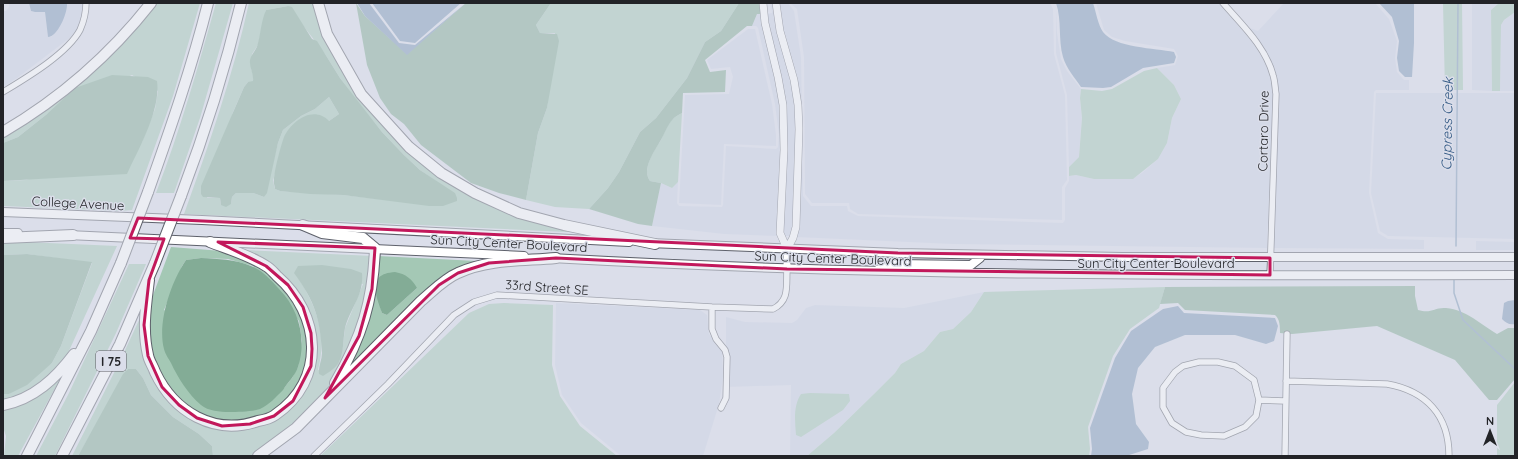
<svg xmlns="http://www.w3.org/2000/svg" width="1518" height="459" font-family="Quicksand,sans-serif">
<rect width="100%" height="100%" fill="#dbdeea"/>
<path fill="#cdd3e5" d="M9 3H29L31 11 35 12H45L48 37H51L57 30 67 5V3H83V13L77 29 71 37 17 78 3 87V11H6L9 7Z
M771 3H773L795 105 797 129 793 226 790 236H785L783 232 787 150 768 23 767 14 772 13Z
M779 3H788L794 11 801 57 802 117 783 31Z
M790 3H1050L1053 9 1054 54 1065 95 1067 180 1062 187V220L858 214 850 209 849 203H812L805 194 804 57 797 9Z
M1096 3H1219L1255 45 1263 59 1271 76 1273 94 1267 248 953 244 796 237 802 142 803 196 811 206H847L848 211 858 216 1063 223 1065 220V188L1069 181V176L1076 175 1094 179H1132L1142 173 1158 159 1167 143 1172 118 1181 99 1174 85 1157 68 1175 65 1178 56 1174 49 1125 41 1112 37 1104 30Z
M1284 3H1375L1389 19 1397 41 1395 58 1397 72 1404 80H1409V90H1376L1374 92 1369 193 1378 233 1388 239 1424 240V249L1273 248 1279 93 1276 74 1268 56 1260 42 1250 28 1258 31Z
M1472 3H1499L1491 10 1492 91 1472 90Z
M1056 11 1057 33 1061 59 1067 71 1081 89 1080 98 1082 118 1079 157 1069 167 1067 95 1056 53Z
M1515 12V91H1500L1501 25 1504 20Z
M757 14H761L767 46 773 68 780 105 781 150 777 232 778 236 724 234 652 226 661 183 672 188 678 182 677 203 679 206 722 207 723 205 726 146 776 149 778 147 779 135 775 104 758 28 756 26H752Z
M748 29H755L772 104 776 135V146L724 144 721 205 679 203 685 95 729 94 733 77 730 67 711 69 707 60Z
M1376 93H1515V239L1388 236 1380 231 1371 193Z
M1476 241 1515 242V250H1476Z
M984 292 971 312 953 329 940 332 924 351 901 364 895 373 874 394 834 433 807 456H790L791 385 726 387V317L745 322 792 323 797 320 806 308 815 305 904 308Z
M556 303 700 310 707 315 709 334 722 351 723 377 719 404 703 456H621L581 423 562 395 555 365Z"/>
<path fill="#a4c8b5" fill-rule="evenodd" d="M154 3H200L173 96 132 210 121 211 3 206V181L26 180 142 142 155 109 158 91 132 75 47 114 18 137 3 143V134L42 111Z
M216 3H233L200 118 174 193H156C180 131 198 67 216 3Z
M249 3H314L347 75 439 174 569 230 566 232 184 214C209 145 233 75 249 3ZM288 6 325 54 340 78 358 102 382 132 404 155 420 170 436 181 443 206 343 195 280 191 275 189 273 181 284 139 289 130 297 122 329 121 339 114 329 97 315 109 301 116 283 130 278 143 264 197 253 193H236L232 197 231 204 221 205 220 198H207L233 112 244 87 248 82H253L254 78 251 68 252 54 258 45 266 10Z
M551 3H739L721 31 705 42 687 78 656 118 640 132 619 172 608 188 589 209 555 207 526 200 538 133 547 108 555 33H540L536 25Z
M1443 3H1462L1463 90H1445Z
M1499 3H1515V12L1504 20 1501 25 1500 91H1492L1491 10Z
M1157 68 1174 85 1181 99 1172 118 1167 143 1158 159 1133 179H1094L1076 175 1069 176V167L1079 157 1082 118 1080 98 1081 89 1102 91 1112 89 1144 71Z
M682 113 678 182 672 188 661 183 650 181C641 168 655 150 661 140 665 132 667 124 674 118 676 116 679 115 682 113Z
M3 241 117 246 68 353 54 372 24 394 3 401V394H9L52 363 61 346 92 263 27 254 3 255Z
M171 247 222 251 239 255 268 271 298 305 310 343 305 374 286 400 276 409 260 417 245 421H216L190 410 169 390 154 362 148 330 150 305 153 295ZM201 258 228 259 253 266 299 321 302 341 298 367 292 378 284 388 164 310 182 266 186 260Z
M245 250 373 256 362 321 330 384 321 397 312 408 264 449 253 456H213L212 446 199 434 173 417 151 395 143 378 136 369H128L78 456H72L120 361 140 318H141C143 333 144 356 149 369 166 417 211 439 259 426L310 377 305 308ZM295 273 363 284 345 328 343 346 339 362 318 370C328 333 315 303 295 273Z
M378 256 477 261V263L467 266 345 374ZM417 288 387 315 382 313 376 291Z
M129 264H146L116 333 55 456H36L69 393Z
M1165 287 1159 308 1130 329 1113 356 1088 427 1090 449 1089 456H807L834 433 874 394 895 373 901 364 924 351 940 332 953 329 971 312 984 292Z
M504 303 553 305 552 365 560 396 580 426 617 456H320L469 313 489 304Z
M58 378 60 379 18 456H4L6 436 3 427V408Z
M1515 382V456H1497V405Z
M810 393 849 394 850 401 843 410 801 437 796 435C795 421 793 406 801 394Z"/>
<path fill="#83ac96" d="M356 3 365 16 407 54 466 3H551L536 25 540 33 557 34 559 41 547 108 538 133 526 200 499 193 471 183 421 145 404 124 391 114 380 98 367 65Z
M739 3H761V14H757L752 26H747L705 60 710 72 726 70 725 92 683 93 682 113C679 115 676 116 674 118 669 123 667 128 664 134 659 146 640 167 650 181L661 183 652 226 638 224 589 209 608 188 619 172 640 132 656 118 687 78 705 42 721 31Z
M288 6 292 7 312 39 317 41 340 78 382 132 404 155 420 170 455 193 457 198V201L443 206H429L343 195 310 194 280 191 275 189C275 186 273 183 274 180 274 171 281 145 284 137 292 121 313 105 329 121L339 114 329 97 315 109 301 116 283 130 278 143 267 193 264 197 253 193H236L232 197 231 204 226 207 221 205 220 198 203 197 201 194V186L244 87 248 82 253 81C254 74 249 67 250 60 251 54 257 50 258 43 261 31 261 22 266 10Z
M112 75 148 77 157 81C161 110 139 148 127 174L3 181V143L18 137 47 114 75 88Z
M27 254 92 262 61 346 52 363 27 385 9 394H3V255Z
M201 258C218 259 235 259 251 266 262 270 272 281 279 289 299 309 307 340 298 367 295 376 288 382 283 390 276 397 269 405 260 409 251 412 238 412 229 412 220 412 208 411 201 405 188 394 178 378 171 363 169 359 165 354 164 349 157 323 171 282 186 260Z
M322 265 351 269 362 273C364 296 350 308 345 328 343 339 344 352 339 362 336 368 329 372 323 376L319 374C318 367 322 360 322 353 320 318 315 302 294 273L298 266Z
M395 272C406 274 412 279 417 288L387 315 382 313C375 293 367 274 395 272Z
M1415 286V296L1418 310C1432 314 1434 307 1446 308 1467 310 1480 324 1497 334L1508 328H1515V379L1497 400H1489L1455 360 1377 326 1292 334 1280 333C1280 327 1280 319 1275 315L1185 310 1178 303 1160 304 1165 287Z
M128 369H136L143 378 151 395 173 417 199 434 212 446 213 456H78L123 374Z"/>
<path fill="#7f9ab8" d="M29 3H67C68 12 58 37 48 37L45 12H35L31 11Z
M357 3H369L399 43 415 45 466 3 407 55 365 16Z
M372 3H461L415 43 400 41Z
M1056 3H1093C1096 12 1098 25 1103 32 1115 48 1155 48 1174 52L1176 57 1174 63 1143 68 1111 87 1103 88 1081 87C1075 78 1066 68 1063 57 1058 40 1062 20 1056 3Z
M1379 3H1414V43L1412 77H1405L1399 71 1397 58 1399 41 1392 17Z
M1515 300V324C1509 325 1506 323 1502 319L1504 303 1508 301Z
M1178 306 1184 313 1275 318 1278 326 1274 341 1266 344 1235 335H1185L1155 347 1138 368 1132 394 1136 424 1149 442 1148 449 1126 456H1091L1092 449 1090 428 1115 358 1131 331 1163 309Z"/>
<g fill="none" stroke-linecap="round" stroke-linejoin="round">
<path stroke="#7f9ab8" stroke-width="1.5" d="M1456 246 1458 3
M1454 280V293L1463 320 1515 369"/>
<g stroke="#5e616b" stroke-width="7">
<path id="minor" d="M1223 3C1242 25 1265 46 1273 75 1275 81 1275 88 1276 94L1270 275
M3 92C26 78 67 54 80 30 84 21 86 12 86 3
M712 307V329L716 339 725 350 727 357 726 398 721 408
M1199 362H1218L1235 366 1254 380 1259 400 1256 416 1245 427 1224 436 1201 435 1186 432 1172 423 1163 407V388L1175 372 1183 366Z
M1286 381 1387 384C1426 391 1449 415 1449 456
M1259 400 1285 401
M314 456 388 384 454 315 474 302 497 295 712 307 773 309C790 300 786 286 787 269
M1285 456 1287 334"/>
</g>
<g stroke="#5e616b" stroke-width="8">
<path id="tertiary" d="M763 3 765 23 778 77 783 105 784 150 780 233 787 249V269
M776 3 780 31 794 80 798 105 799 129 796 227 793 238 787 249"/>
</g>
<g stroke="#5e616b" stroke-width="10">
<path id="secondary" d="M3 212 202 220 629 242
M3 233H18
M68 235C220 241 372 248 524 256
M649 243 898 253 1122 257H1515
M551 258C872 276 1194 276 1515 275
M879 269 896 264 971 265 980 258 982 255"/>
</g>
<g stroke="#5e616b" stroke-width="12">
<path id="motorway" d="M318 3 327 34 361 94 409 147 441 173 475 193 519 213 564 225 655 244
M3 132C61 98 110 55 151 3
M148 192C170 130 192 67 208 3
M181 196C205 133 225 69 241 3
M303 225 322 233 363 238 375 248C373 301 362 337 335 383
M3 238 73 235
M149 280C146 305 142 330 148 355 149 361 153 366 155 372 174 412 214 436 258 421 264 420 271 418 275 415 327 380 321 314 277 276 273 272 270 268 266 266 249 255 228 249 210 242
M3 405C34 399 56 378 74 354
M27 456 91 331 121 263
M62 456 120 344 155 263
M258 456 296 428 421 301C433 291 444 279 458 273 488 259 524 261 556 258"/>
</g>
<use href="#minor" stroke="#fff" stroke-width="5.5"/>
<use href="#tertiary" stroke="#fff" stroke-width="7"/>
<use href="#secondary" stroke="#fff" stroke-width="8"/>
<use href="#motorway" stroke="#fff" stroke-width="10"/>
<g stroke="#5e616b" stroke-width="12" stroke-linecap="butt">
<path id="motorway-bridge" d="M121 263 148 192
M155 263 181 196"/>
</g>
<use href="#motorway-bridge" stroke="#fff" stroke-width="10"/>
</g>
<path d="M0 0H1518V459H0ZM138 218 898 253 1270 258V275L787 269 556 258 489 263 458 273 439 285 325 398 359 336 372 289 375 248 218 242 266 266 288 285 303 307 311 333 312 349 311 366 293 401 274 416 250 424 222 426 197 418 179 405 162 387 148 356 144 325 149 280 164 239 130 238Z" fill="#dbdeea" fill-opacity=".55" fill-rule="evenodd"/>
<path fill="none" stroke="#c2185b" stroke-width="3" stroke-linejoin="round" d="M138 218 898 253 1270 258V275L787 269 556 258 489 263 458 273 439 285 325 398 359 336 372 289 375 248 218 242 266 266 288 285 303 307 311 333 312 349 311 366 293 401 274 416 250 424 222 426 197 418 179 405 162 387 148 356 144 325 149 280 164 239 130 238Z"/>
<g text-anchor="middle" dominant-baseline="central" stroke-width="3" stroke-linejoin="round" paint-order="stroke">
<rect fill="#dbdeea" stroke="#5a5b62" stroke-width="1" x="96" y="351" width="30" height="20" rx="3"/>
<g font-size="12" font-weight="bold" fill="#222327">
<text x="111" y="361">I 75</text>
</g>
<g font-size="13" fill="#222327" stroke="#dbdeea">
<text transform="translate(1263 131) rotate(-89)">Cortaro Drive</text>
<text transform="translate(78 203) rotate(3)">College Avenue</text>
<text transform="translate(509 243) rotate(3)">Sun City Center Boulevard</text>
<text transform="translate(833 258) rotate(2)">Sun City Center Boulevard</text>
<text x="1156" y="263">Sun City Center Boulevard</text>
<text transform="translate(547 287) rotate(4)">33rd Street SE</text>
</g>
<g font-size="14" font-style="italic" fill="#305783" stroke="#dbdeea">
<text transform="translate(1447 124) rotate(-89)">Cypress Creek</text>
</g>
</g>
<rect width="1518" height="459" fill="none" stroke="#222327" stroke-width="8"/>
<g transform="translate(1490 431)" stroke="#dbdeea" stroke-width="3" paint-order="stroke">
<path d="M0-3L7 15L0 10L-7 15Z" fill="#222327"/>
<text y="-6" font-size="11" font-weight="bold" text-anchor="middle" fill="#222327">N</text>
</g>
</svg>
